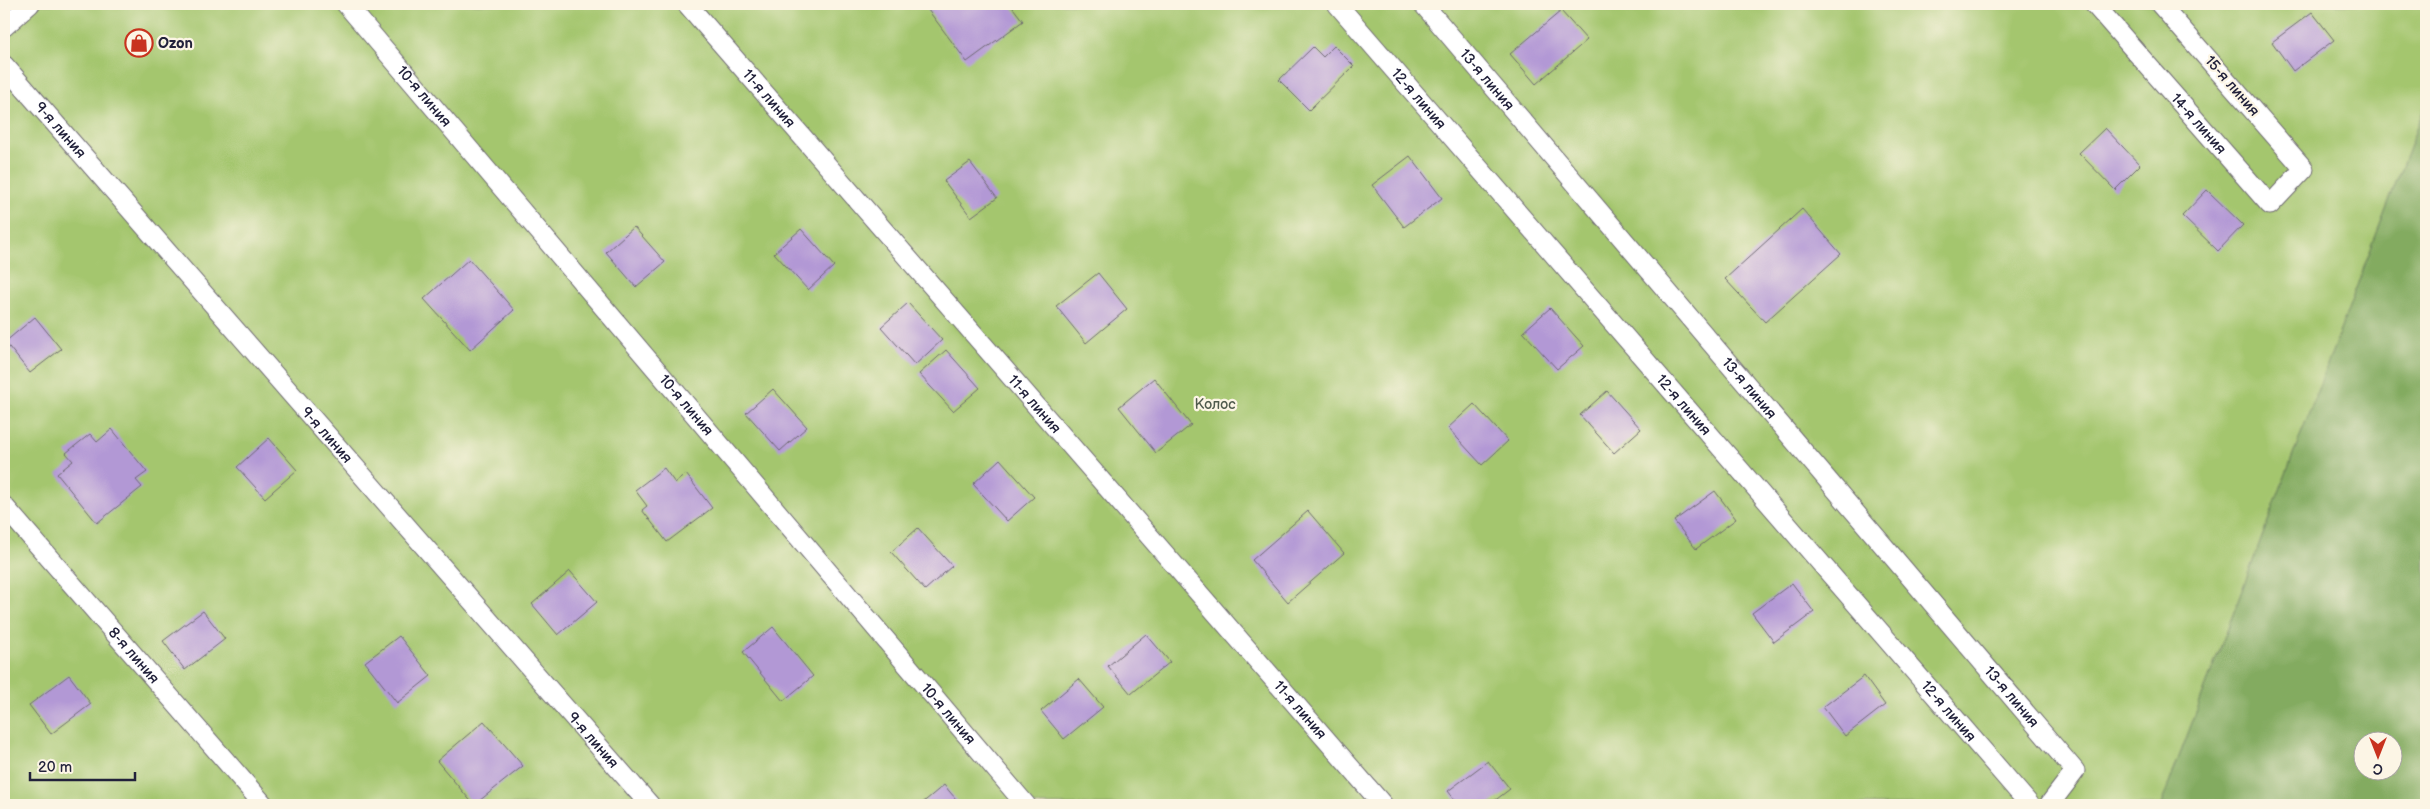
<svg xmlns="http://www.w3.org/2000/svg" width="2430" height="809" font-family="'Balsamiq Sans',sans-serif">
<rect width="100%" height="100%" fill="#fcf5e5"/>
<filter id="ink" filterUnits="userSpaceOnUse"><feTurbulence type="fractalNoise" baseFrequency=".02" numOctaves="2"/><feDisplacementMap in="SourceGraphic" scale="10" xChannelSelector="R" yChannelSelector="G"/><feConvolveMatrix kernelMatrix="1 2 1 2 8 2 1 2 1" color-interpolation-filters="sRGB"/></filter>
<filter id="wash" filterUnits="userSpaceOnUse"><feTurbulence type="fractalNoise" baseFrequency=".0096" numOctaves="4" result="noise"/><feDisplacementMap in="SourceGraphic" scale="20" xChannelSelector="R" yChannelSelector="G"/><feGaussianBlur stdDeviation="1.12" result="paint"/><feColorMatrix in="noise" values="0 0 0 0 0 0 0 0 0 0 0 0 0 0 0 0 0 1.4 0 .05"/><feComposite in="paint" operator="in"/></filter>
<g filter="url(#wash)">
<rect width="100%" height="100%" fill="#f8ead4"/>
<path fill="#a4c66e" stroke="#637454" d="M4 4H2426V103L2161 805H4Z"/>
<path fill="#83ab61" stroke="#52664e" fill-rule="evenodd" d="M2426 103V805H2161ZM2362 742H2392V772H2362Z"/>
<g id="blocks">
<path fill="#b298d5" d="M937 4H1010L1023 21 967 62 928 10Z
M1561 11 1587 40 1536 84 1510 54Z
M2312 12 2334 40 2293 71 2272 42Z
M1334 46 1354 66 1309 110 1279 80 1313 47 1323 57Z
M2105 128 2140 165 2115 190 2079 153Z
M1410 156 1442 198 1404 227 1372 185Z
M970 162 997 198 971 217 944 181Z
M2207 190 2243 225 2218 251 2182 216Z
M1802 209 1841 254 1765 322 1725 279Z
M634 227 665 262 636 287 606 252Z
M801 229 834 266 808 290 774 253Z
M469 259 514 310 470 350 424 299Z
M1098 273 1127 309 1086 343 1056 306Z
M908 303 942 340 915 365 881 327Z
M1550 308 1584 346 1557 369 1523 332Z
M35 317 61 349 30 373 5 342Z
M946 350 980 388 953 411 919 374Z
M1154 378 1191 425 1156 453 1119 407Z
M773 389 807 427 780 451 746 413Z
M1607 391 1641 429 1614 453 1580 415Z
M1474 404 1508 441 1482 465 1448 428Z
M112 429 147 472 136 480 142 487 97 523 57 474 73 461 66 453 90 434 97 442Z
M269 438 297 470 265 498 237 467Z
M1000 459 1034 497 1007 521 973 484Z
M664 468 675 483 686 474 712 508 667 542 642 510 647 506 635 490Z
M1715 491 1736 519 1696 549 1674 521Z
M1308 511 1344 553 1288 602 1252 560Z
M918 528 952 566 925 590 891 552Z
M570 571 597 602 558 635 532 604Z
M1792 583 1814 612 1774 642 1752 613Z
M203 611 225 639 185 670 163 641Z
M773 627 813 676 783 701 743 652Z
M1146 634 1170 662 1131 694 1108 666Z
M399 636 431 676 397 703 365 662Z
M69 675 91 704 51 734 29 705Z
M1864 676 1885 705 1845 736 1823 707Z
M1079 679 1103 707 1064 739 1041 711Z
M484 721 523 766 474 805 437 761Z
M1488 761 1510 789 1489 805H1459L1448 791Z
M944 785 961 805H920Z"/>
</g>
</g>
<g filter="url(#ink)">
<use href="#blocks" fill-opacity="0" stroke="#6d6871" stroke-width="1"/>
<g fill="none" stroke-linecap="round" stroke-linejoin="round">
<g stroke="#6d6871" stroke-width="21">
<g id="service">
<path id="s1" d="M346 4 1026 805"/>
<path id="s2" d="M687 4 1383 805"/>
<path id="s3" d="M1337 4 2030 805"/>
<path id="s4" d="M1423 4 2075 771 2049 805"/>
<path id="s5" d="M2094 4 2270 205 2304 169 2160 4"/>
<path d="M4 27 30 4"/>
<path id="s6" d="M4 65 650 805"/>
<path id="s7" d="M4 506 264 805"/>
</g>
</g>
<use href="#service" stroke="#fff" stroke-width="19"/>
</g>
</g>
<defs>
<g id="shop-ring" transform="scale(1.4375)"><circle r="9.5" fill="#fcf5e5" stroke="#c8321e" stroke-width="1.5"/><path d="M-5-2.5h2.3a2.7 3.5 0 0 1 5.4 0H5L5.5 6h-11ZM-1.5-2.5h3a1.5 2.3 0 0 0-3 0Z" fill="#c8321e"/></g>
</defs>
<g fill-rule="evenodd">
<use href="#shop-ring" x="139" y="43"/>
</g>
<g text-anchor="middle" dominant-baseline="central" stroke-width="4.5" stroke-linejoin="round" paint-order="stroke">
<g font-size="15" font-weight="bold" fill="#22223b" stroke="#fcf5e5" text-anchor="start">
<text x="158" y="43">Ozon</text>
</g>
<g font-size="15" fill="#22223b" stroke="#fcf5e5">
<text stroke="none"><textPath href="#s4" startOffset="99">13-я линия</textPath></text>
<text transform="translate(2232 86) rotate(49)">15-я линия</text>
<text stroke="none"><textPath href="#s1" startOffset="121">10-я линия</textPath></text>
<text stroke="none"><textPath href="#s3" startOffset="125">12-я линия</textPath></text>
<text stroke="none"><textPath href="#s2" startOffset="125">11-я линия</textPath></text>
<text stroke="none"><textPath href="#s5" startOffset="159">14-я линия</textPath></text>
<text stroke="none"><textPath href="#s6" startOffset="86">9-я линия</textPath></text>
<text stroke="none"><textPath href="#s4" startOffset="504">13-я линия</textPath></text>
<text stroke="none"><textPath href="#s1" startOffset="526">10-я линия</textPath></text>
<text stroke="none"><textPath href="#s2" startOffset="530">11-я линия</textPath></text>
<text stroke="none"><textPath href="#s3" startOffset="530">12-я линия</textPath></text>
<text stroke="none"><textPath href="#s6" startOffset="491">9-я линия</textPath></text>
<text stroke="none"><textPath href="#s7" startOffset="198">8-я линия</textPath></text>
<text stroke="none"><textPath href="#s4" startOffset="909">13-я линия</textPath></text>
<text stroke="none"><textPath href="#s2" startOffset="935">11-я линия</textPath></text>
<text stroke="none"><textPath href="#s3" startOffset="935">12-я линия</textPath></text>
<text stroke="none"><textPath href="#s1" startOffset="931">10-я линия</textPath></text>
<text stroke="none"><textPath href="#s6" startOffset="896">9-я линия</textPath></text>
</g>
<g font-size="15" fill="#505b4d" stroke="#fcf5e5">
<text x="1215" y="404">Колос</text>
</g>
</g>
<rect width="2430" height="809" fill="none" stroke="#fcf5e5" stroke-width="20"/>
<g transform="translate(2378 756) rotate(180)"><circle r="24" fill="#fcf5e5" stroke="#a5a1a1"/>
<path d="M0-4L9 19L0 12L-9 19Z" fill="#c8321e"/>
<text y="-8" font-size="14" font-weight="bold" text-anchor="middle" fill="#22223b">С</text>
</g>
<path d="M30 772v8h105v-8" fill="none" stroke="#22223b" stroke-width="2.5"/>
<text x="38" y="772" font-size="15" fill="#22223b" stroke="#fcf5e5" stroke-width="4" paint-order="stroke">20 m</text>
</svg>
